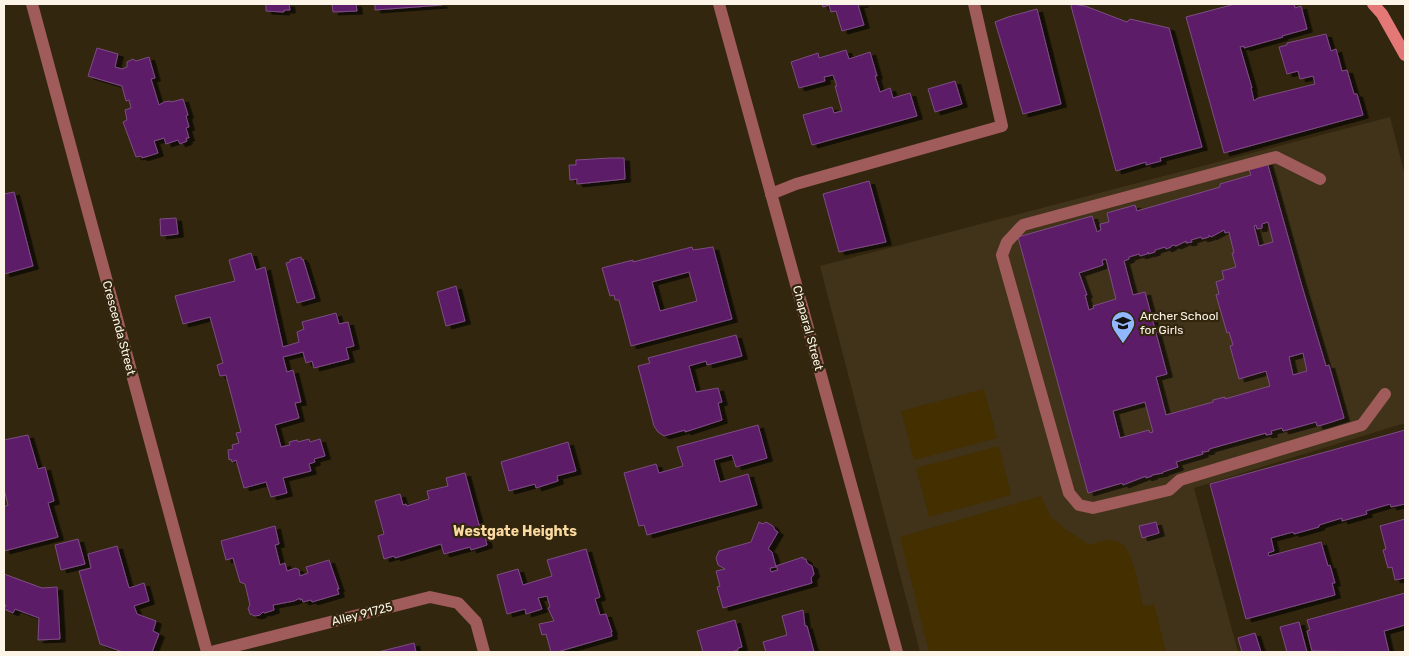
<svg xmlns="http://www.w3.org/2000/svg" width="1409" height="656" font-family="Rubik,sans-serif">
<defs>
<filter id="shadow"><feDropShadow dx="5.5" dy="3" stdDeviation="0" flood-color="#0009"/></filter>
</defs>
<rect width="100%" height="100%" fill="#32260e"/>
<path fill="#413319" d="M1390 117 1405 176V423L1194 488 1238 652H920L820 266Z"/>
<path fill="#442f00" d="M984 389 997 438 914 460 901 411Z
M999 446 1011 495 929 517 916 468Z
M1041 496 1050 516 1065 529 1090 545C1099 541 1111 537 1121 543 1133 550 1140 592 1143 606L1154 604 1166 652H929L900 537Z"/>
<path fill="#5c1b67" stroke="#7d4d85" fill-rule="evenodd" filter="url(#shadow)" d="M266 4H289L290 10H284V12L266 11Z
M332 4H356L357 11 333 12Z
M375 4H442V5L375 10Z
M822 4H863L858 5 864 25 842 31 836 11 831 12 829 5 823 7Z
M1072 4 1085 6 1127 22 1130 19 1169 28 1202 147 1160 158 1161 161 1146 165V162L1116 171 1071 6Z
M1235 4H1294L1295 8 1301 6 1307 29 1282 36 1283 37 1244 48V46L1240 47 1252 88H1251L1254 101 1258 98 1315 84 1313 76 1300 79 1298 71 1287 74 1279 47 1287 45V43L1326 34 1331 51 1336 49 1342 71 1347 70 1354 94H1357L1363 115 1224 153 1186 17Z
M1037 9 1061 104 1023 114 995 22 1008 17Z
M97 48 118 54 115 67 122 69 127 67V62L133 59 136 61 149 57 155 78 151 79 159 105 164 102 170 101 171 102 183 99 188 115 186 116 189 127 186 128 189 138H186L187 141 180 144 178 140 166 144 164 138 154 141 158 153 142 158 141 156 136 157 123 122 127 120 125 110 131 108 129 100 126 101 122 86 88 76Z
M846 50 849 59 870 52 877 76H875L880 92 890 88 893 98 910 93 917 116 812 145 803 115 832 107 834 113 842 111 835 86H837L833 75 824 77 825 81 799 88 791 62 818 53 819 58Z
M955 81 962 104 935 112 928 89Z
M611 158H624L625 179 577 184V179L570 180 569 165H576V160Z
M1267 162 1301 283 1326 366 1329 365 1344 418 1322 425 1317 426 1316 422 1287 430 1283 431 1282 428 1271 431 1272 434 1266 435V433L1209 449V451L1204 452 1202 451 1203 454 1176 462 1178 467 1163 472V473L1152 475V476L1146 478V476L1123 485 1122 483 1088 493 1018 237 1092 216 1097 232 1101 230 1100 224 1109 222 1107 213 1135 205 1137 211 1220 187V184L1251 175 1248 167ZM1268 222 1273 242 1259 246 1254 226 1256 225 1257 229 1262 228V224ZM1224 230 1225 233 1229 232 1234 253H1232L1236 267 1222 271 1224 279 1216 282 1219 294 1216 295 1227 333 1229 332 1233 345 1230 346 1239 379 1266 371 1270 386 1225 399V397L1213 400V402L1166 415 1156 377 1167 374 1145 292 1133 295 1124 261 1129 259V257L1139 254 1140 256 1147 254 1148 252V254L1155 252V250L1165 247 1166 249 1171 247V246L1174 245 1176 246 1186 241V243L1192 242 1191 240 1201 237 1202 239 1209 237V235L1211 237ZM1106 259 1116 299 1093 306 1094 308 1089 310 1085 295H1087L1079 273 1103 265 1102 260ZM1303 353 1307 371 1293 375 1289 357ZM1145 402 1153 432 1150 433 1149 430 1120 438 1113 411Z
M869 181 886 242 839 252 823 194Z
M14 192 33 266 4 274V194Z
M176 218 178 234 161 236 160 219Z
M692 247 693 250 713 247 732 319 631 346 619 300H615L614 295 610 296 602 268 633 260V262ZM689 272 697 301 660 311 652 282Z
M251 253 256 270 265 267 283 347 299 342 297 332 304 329 302 322 336 313 339 324 348 322 354 346 346 348 349 359 314 368 312 361 306 363 303 352 283 357 287 372 293 370 301 402 295 403 299 418 275 425 281 447 290 445 289 442 297 440 298 442 309 439 310 442 320 439 325 456 314 459 315 462 309 464 311 471 283 478 287 493 271 497 266 482 244 488 236 460 232 462 231 459 229 460 228 450 233 449 232 445 239 443 236 433 241 432 226 375 220 376 217 365 223 363 210 317 183 324 175 296 235 281 229 260Z
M301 257 302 260 303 259 315 298 297 303 286 263 290 262V260Z
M456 286 465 321 446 326 437 292Z
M736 335 742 356 707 365 706 361 689 366 696 392 718 388 722 402 718 403 722 420 685 432V430L664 436 658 432 654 426 638 366 650 363 648 358Z
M758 425 767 458 736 467 732 455 714 460 720 482 748 474 757 505 647 535 644 525 639 526 624 473 656 464 659 473 683 466 677 447Z
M1405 430V504L1391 507 1390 504 1366 511 1367 514 1342 521V518L1319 525V527L1294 534 1293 532 1271 538 1274 551 1268 553 1269 556 1321 542 1328 566 1330 565 1335 583H1332L1335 595 1246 619 1210 484Z
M28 435 38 469 45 467 54 501 48 503 58 537 4 551V507L8 505 4 489V440Z
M568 442 576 471 557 476 558 481 536 488 535 484 509 491 501 462Z
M465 473 479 525 482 524 487 545 471 550 470 547 444 554 441 544 395 558 394 556 384 559 378 536 384 534 375 501 400 494 403 505 406 504 407 506 429 499 427 491 448 486 446 478Z
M1405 519V578L1395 580 1392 567 1388 568 1383 550 1386 549 1380 526Z
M759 522 763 524 766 522 773 526 775 530 778 532 768 549 772 552 776 567 770 568 771 572 778 570 776 566 803 557V559H806L807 563 812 566 814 574 811 578 812 583 723 608 717 587 720 586 716 571 725 569 718 565 716 558 719 551 751 542Z
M1156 522 1159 533 1142 538 1139 526Z
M275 526 279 544 275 545 280 565 285 563 287 571 296 568 299 570 300 576 308 573 306 567 329 560 339 589H337L339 594 312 602 311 600 303 602 302 599 300 600V598L294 601 273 605 274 610 265 613 263 612 260 615 255 616 250 614 248 608 250 605 245 584 240 582 233 558 226 560 221 541Z
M78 539 85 564 61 570 55 545Z
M117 546 129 588 144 583 149 601 134 606 137 614 156 621 153 631 159 634 152 652H123L100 644 79 571 91 568 88 554Z
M586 549 600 597 595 599 600 615 606 614 612 632H611L612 636 557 652H551L546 634 542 635 539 624 554 621 548 608 550 607 547 596 538 598 542 609 526 614 525 609 507 614 497 575 518 569 523 585 552 576 547 560Z
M4 574 42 588 57 587 60 639 38 640 39 618 15 609 13 613 4 609 6 605H4Z
M1405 593V625L1384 631 1389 652 1312 651 1307 631 1310 630 1307 620Z
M803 610 805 626H807L814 652H766L763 642 787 635 782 616Z
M735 620 742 647 738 648V650L731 652H703L697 631Z
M1299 622 1307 652H1287L1280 627Z
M1255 633 1261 652H1242L1238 638Z
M414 643 416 652H378Z"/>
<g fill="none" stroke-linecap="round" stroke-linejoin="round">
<path stroke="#9f5c5b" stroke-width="12" d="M1320 179 1276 157 1023 225 1007 242 1002 255 1069 493 1079 505 1093 508 1169 490 1180 480 1362 425 1385 394
M771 194 796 184 1002 126 974 4
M211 652 430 597 458 603 476 622 484 652"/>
<path stroke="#9f5c5b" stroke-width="12" d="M32 4 207 652
M719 4 897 652"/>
<path stroke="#e37876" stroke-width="12" d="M1373 4 1382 14 1405 55"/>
</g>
<defs>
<g id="school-pin" transform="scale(1.25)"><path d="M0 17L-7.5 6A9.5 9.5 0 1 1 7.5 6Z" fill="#91b8fd" stroke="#32260e"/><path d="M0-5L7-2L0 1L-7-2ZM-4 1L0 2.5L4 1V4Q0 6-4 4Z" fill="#111"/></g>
</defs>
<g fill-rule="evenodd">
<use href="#school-pin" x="1123" y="323"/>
</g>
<g text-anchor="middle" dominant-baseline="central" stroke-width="4.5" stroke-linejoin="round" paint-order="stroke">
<g font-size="12" fill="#fcf4e6" stroke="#32260e" text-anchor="start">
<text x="1140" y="316">Archer School<tspan x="1140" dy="14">for Girls</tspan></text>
</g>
<g font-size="12" fill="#fcf4e6" stroke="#32260e">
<text transform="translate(119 328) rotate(75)">Crescenda Street</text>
<text transform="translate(808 328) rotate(75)">Chaparal Street</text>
<text transform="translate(362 614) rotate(-14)">Alley 91725</text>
</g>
<g font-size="14" font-weight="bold" fill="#fadaa0" stroke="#32260e">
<text x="515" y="531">Westgate Heights</text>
</g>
</g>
<rect width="1409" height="656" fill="none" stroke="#fcf4e6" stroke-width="10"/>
</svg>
